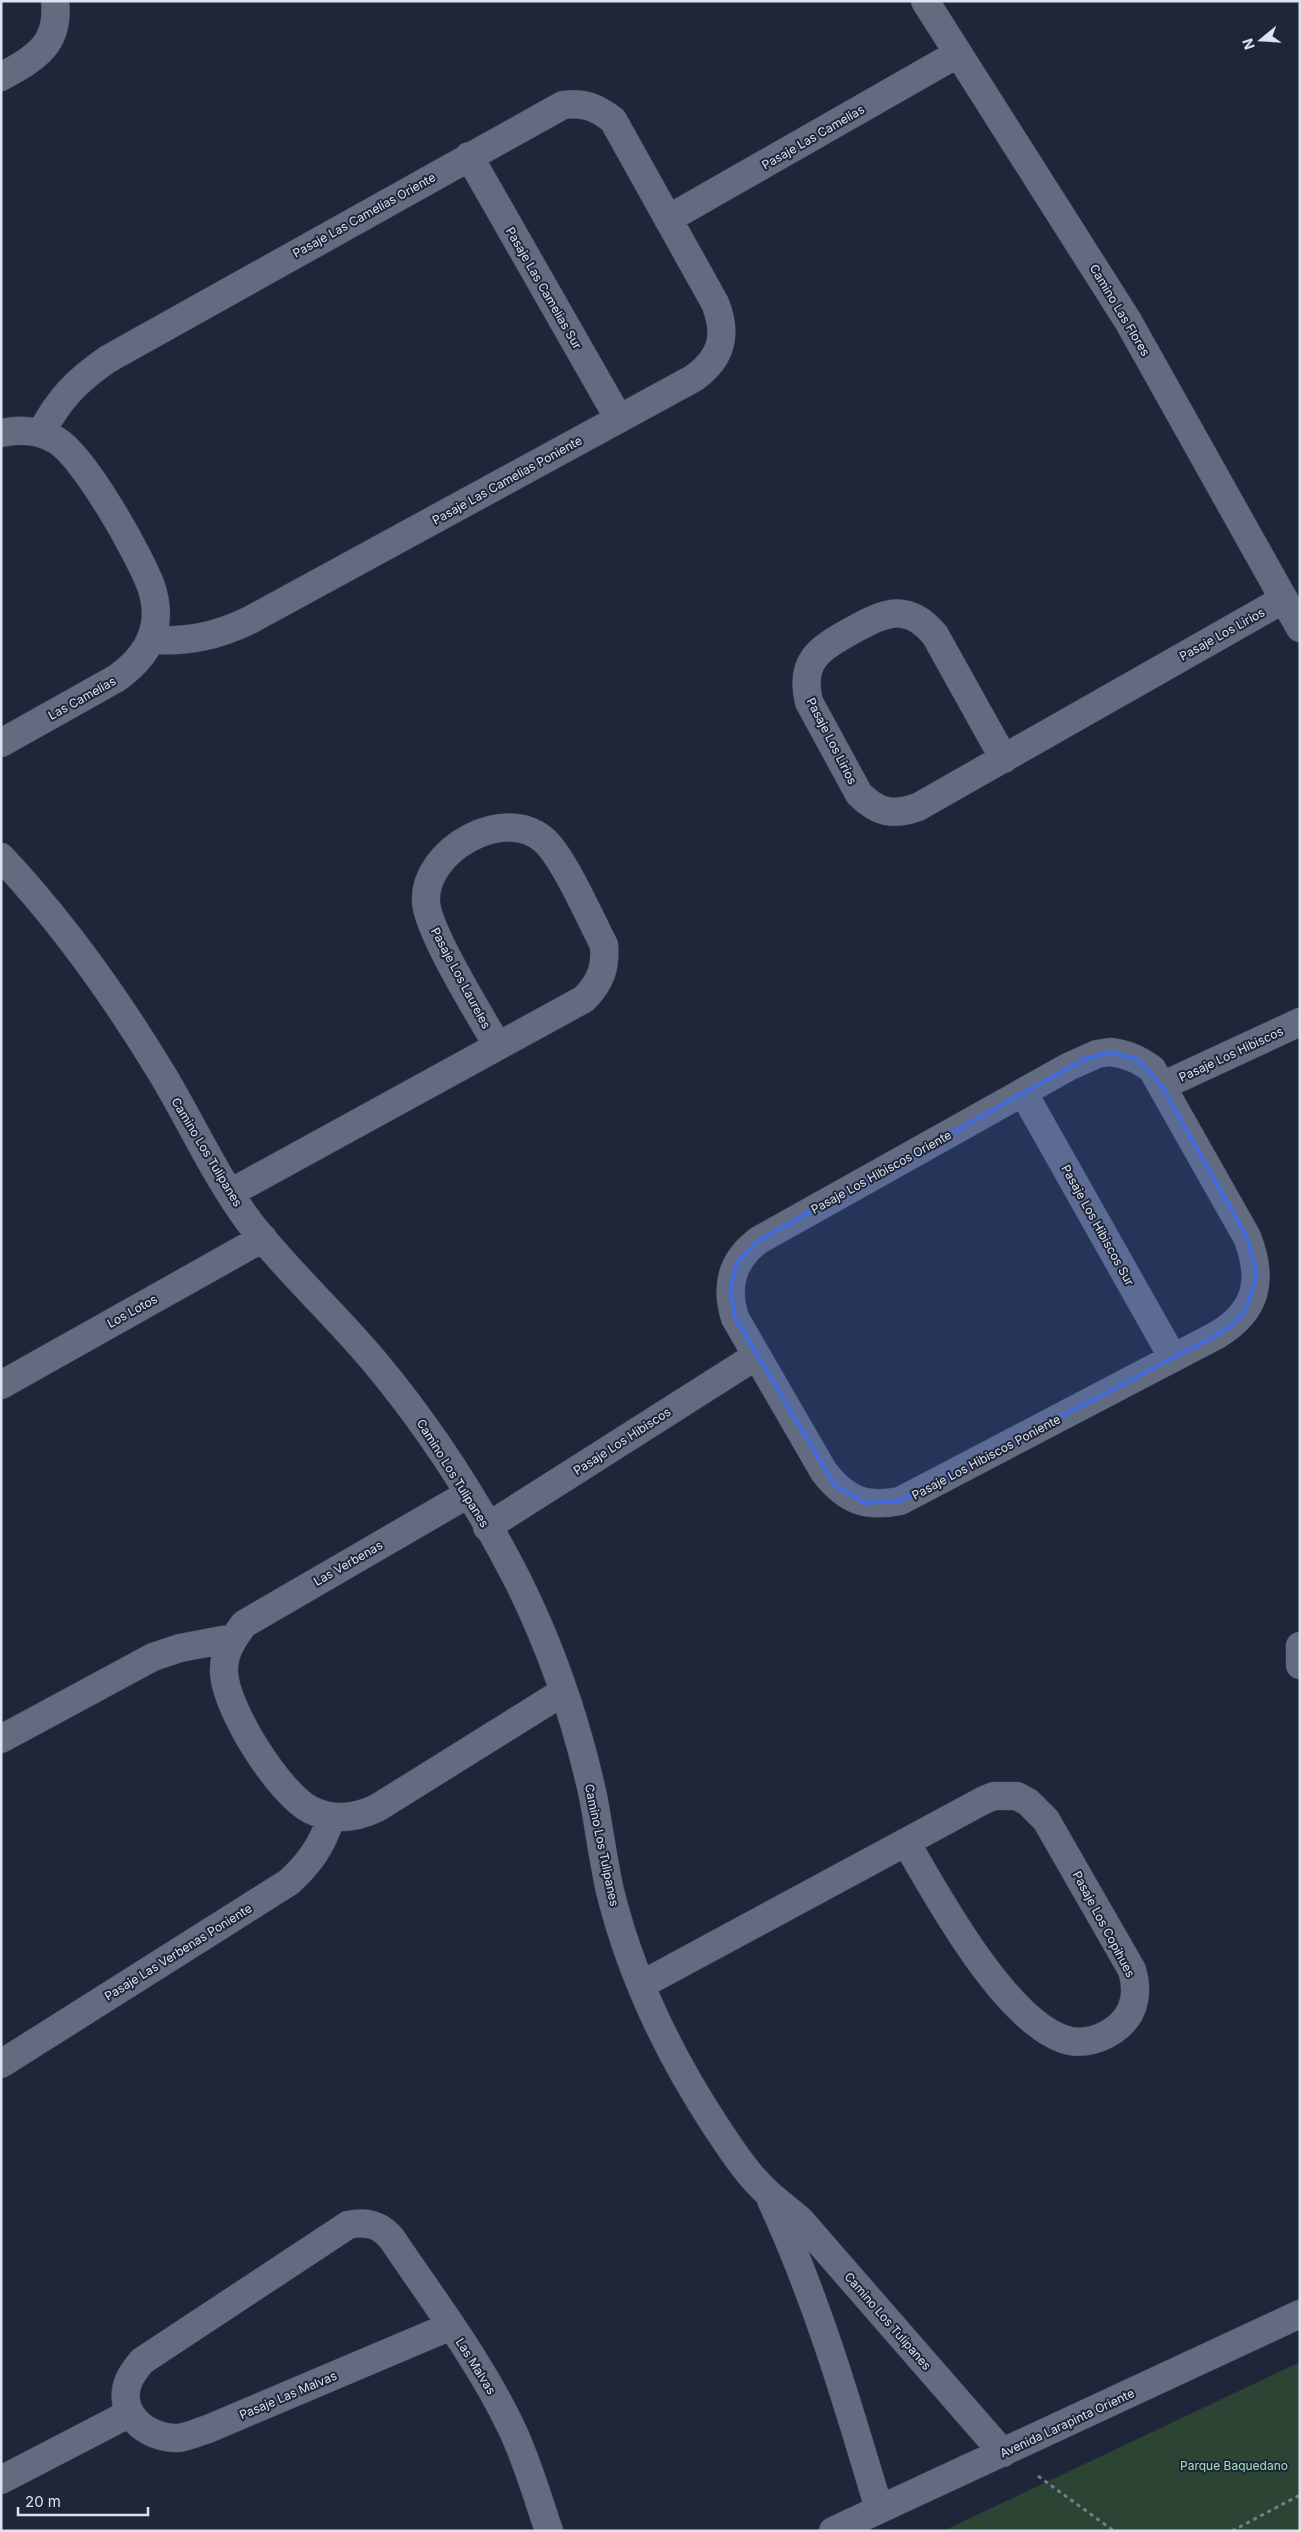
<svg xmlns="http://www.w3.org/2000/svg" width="1301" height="2532" font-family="Inter,sans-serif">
<rect width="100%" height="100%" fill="#202639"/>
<path fill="#2c4434" d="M1300 2362V2531H943Z"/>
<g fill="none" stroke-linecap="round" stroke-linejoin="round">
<g stroke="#3c4252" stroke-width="29">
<path id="street" d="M925 1 1128 321 1300 628
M1 77C35 58 60 45 55 1
M469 156 619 419
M668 219 957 54
M1 433C20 429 39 430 56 440 84 456 139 554 151 586 155 598 157 612 155 624 151 648 136 664 117 678L1 743
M41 433C59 399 76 381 108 359L563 105C584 102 596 107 613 120L715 303C728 335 722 358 694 378L250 620C217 636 188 642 151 640
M1004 759 935 635C907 601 884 613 851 631 819 649 799 661 809 702L859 794C878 813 893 816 918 807L1284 599
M1 857C64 924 117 999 164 1077 193 1126 216 1177 250 1223 288 1272 334 1313 374 1361 431 1429 479 1504 519 1583 552 1650 577 1723 593 1796 599 1827 603 1860 610 1891 631 1976 668 2053 715 2125 731 2149 748 2176 770 2195 780 2204 791 2212 801 2221L1003 2453
M1110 1052C1127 1054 1138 1059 1152 1069L1247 1237C1264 1280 1257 1311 1217 1335L900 1501C865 1508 846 1500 824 1472L735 1318C725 1286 732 1260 759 1240L1068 1067 1097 1054Z
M1162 1086 1300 1022
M1023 1092 1173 1358
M230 1193 584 999C600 983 606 968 604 945 590 918 565 861 546 842 506 803 423 850 426 902 428 932 480 1015 497 1045
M1 1385 263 1238
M468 1494 244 1624C233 1639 223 1653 224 1672 225 1708 279 1794 311 1810 333 1821 356 1818 377 1808L563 1692
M487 1527 756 1356
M1300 1646V1665
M1 1739 153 1657 180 1648 233 1638
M641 1985 984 1800 994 1796H1017L1028 1802 1046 1820 1132 1970C1138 1990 1136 2011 1119 2026 1104 2039 1082 2046 1063 2039 1003 2017 937 1896 906 1842
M1 2064 289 1882C310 1863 323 1844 331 1817
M771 2200C817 2299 848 2405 879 2509
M451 2326 208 2429C198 2432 188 2437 178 2438 147 2439 115 2413 129 2380 132 2373 137 2367 142 2361L348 2225C366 2221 380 2224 392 2239 433 2300 479 2360 511 2427 527 2460 537 2496 549 2531
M1 2480 130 2413
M833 2531 1300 2314"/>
</g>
<path stroke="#757b8b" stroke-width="3" stroke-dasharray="4 4" stroke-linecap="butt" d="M1038 2476 1114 2531
M1232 2531 1300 2495"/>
<use href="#street" stroke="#636b81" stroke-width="28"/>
</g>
<path fill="#436cdd" fill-opacity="0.2" stroke="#436cdd" stroke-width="4" stroke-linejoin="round" d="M1110 1052 1138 1059 1162 1086 1247 1237 1257 1274 1246 1310 1233 1325 1217 1335 900 1501 865 1503 835 1486 735 1318 730 1290 737 1262 759 1240 1084 1059Z"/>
<g text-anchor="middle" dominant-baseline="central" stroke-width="4" stroke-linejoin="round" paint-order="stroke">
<g font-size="12" fill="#dde2ef" stroke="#202639">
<text transform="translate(813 137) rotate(-30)">Pasaje Las Camelias</text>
<text transform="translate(364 215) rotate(-29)">Pasaje Las Camelias Oriente</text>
<text transform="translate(544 288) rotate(60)">Pasaje Las Camelias Sur</text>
<text transform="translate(1120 310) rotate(59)">Camino Las Flores</text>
<text transform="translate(507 480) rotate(-29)">Pasaje Las Camelias Poniente</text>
<text transform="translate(1222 634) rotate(-29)">Pasaje Los Lirios</text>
<text transform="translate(82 698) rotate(-29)">Las Camelias</text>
<text transform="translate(832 741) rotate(63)">Pasaje Los Lirios</text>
<text transform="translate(461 978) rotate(62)">Pasaje Los Laureles</text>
<text transform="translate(1231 1054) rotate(-25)">Pasaje Los Hibiscos</text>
<text transform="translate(207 1152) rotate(59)">Camino Los Tulipanes</text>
<text transform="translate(881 1172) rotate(-29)">Pasaje Los Hibiscos Oriente</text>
<text transform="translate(1098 1225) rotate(61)">Pasaje Los Hibiscos Sur</text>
<text transform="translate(132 1311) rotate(-29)">Los Lotos</text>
<text transform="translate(622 1441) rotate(-33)">Pasaje Los Hibiscos</text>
<text transform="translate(986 1457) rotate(-28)">Pasaje Los Hibiscos Poniente</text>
<text transform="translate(453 1473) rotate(58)">Camino Los Tulipanes</text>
<text transform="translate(348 1563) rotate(-30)">Las Verbenas</text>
<text transform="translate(602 1845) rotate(78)">Camino Los Tulipanes</text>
<text transform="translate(1104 1924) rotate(62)">Pasaje Los Copihues</text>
<text transform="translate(178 1952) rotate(-32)">Pasaje Las Verbenas Poniente</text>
<text transform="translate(888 2321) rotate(49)">Camino Los Tulipanes</text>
<text transform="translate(476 2366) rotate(58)">Las Malvas</text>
<text transform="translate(288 2395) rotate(-23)">Pasaje Las Malvas</text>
<text transform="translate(1067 2423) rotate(-25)">Avenida Larapinta Oriente</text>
</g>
<g font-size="12" fill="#a2e0b6" stroke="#202639">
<text x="1234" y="2465">Parque Baquedano</text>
</g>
</g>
<rect width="1301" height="2532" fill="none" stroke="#dde2ef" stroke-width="5"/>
<g transform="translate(1261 40) rotate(252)" stroke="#202639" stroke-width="4" paint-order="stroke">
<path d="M0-4L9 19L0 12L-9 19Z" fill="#dde2ef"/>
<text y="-8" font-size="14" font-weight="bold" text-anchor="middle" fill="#dde2ef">N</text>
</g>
<path d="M18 2507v8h130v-8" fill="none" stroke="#dde2ef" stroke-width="2.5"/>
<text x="25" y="2507" font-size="15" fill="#dde2ef" stroke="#202639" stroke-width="4" paint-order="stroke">20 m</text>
</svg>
